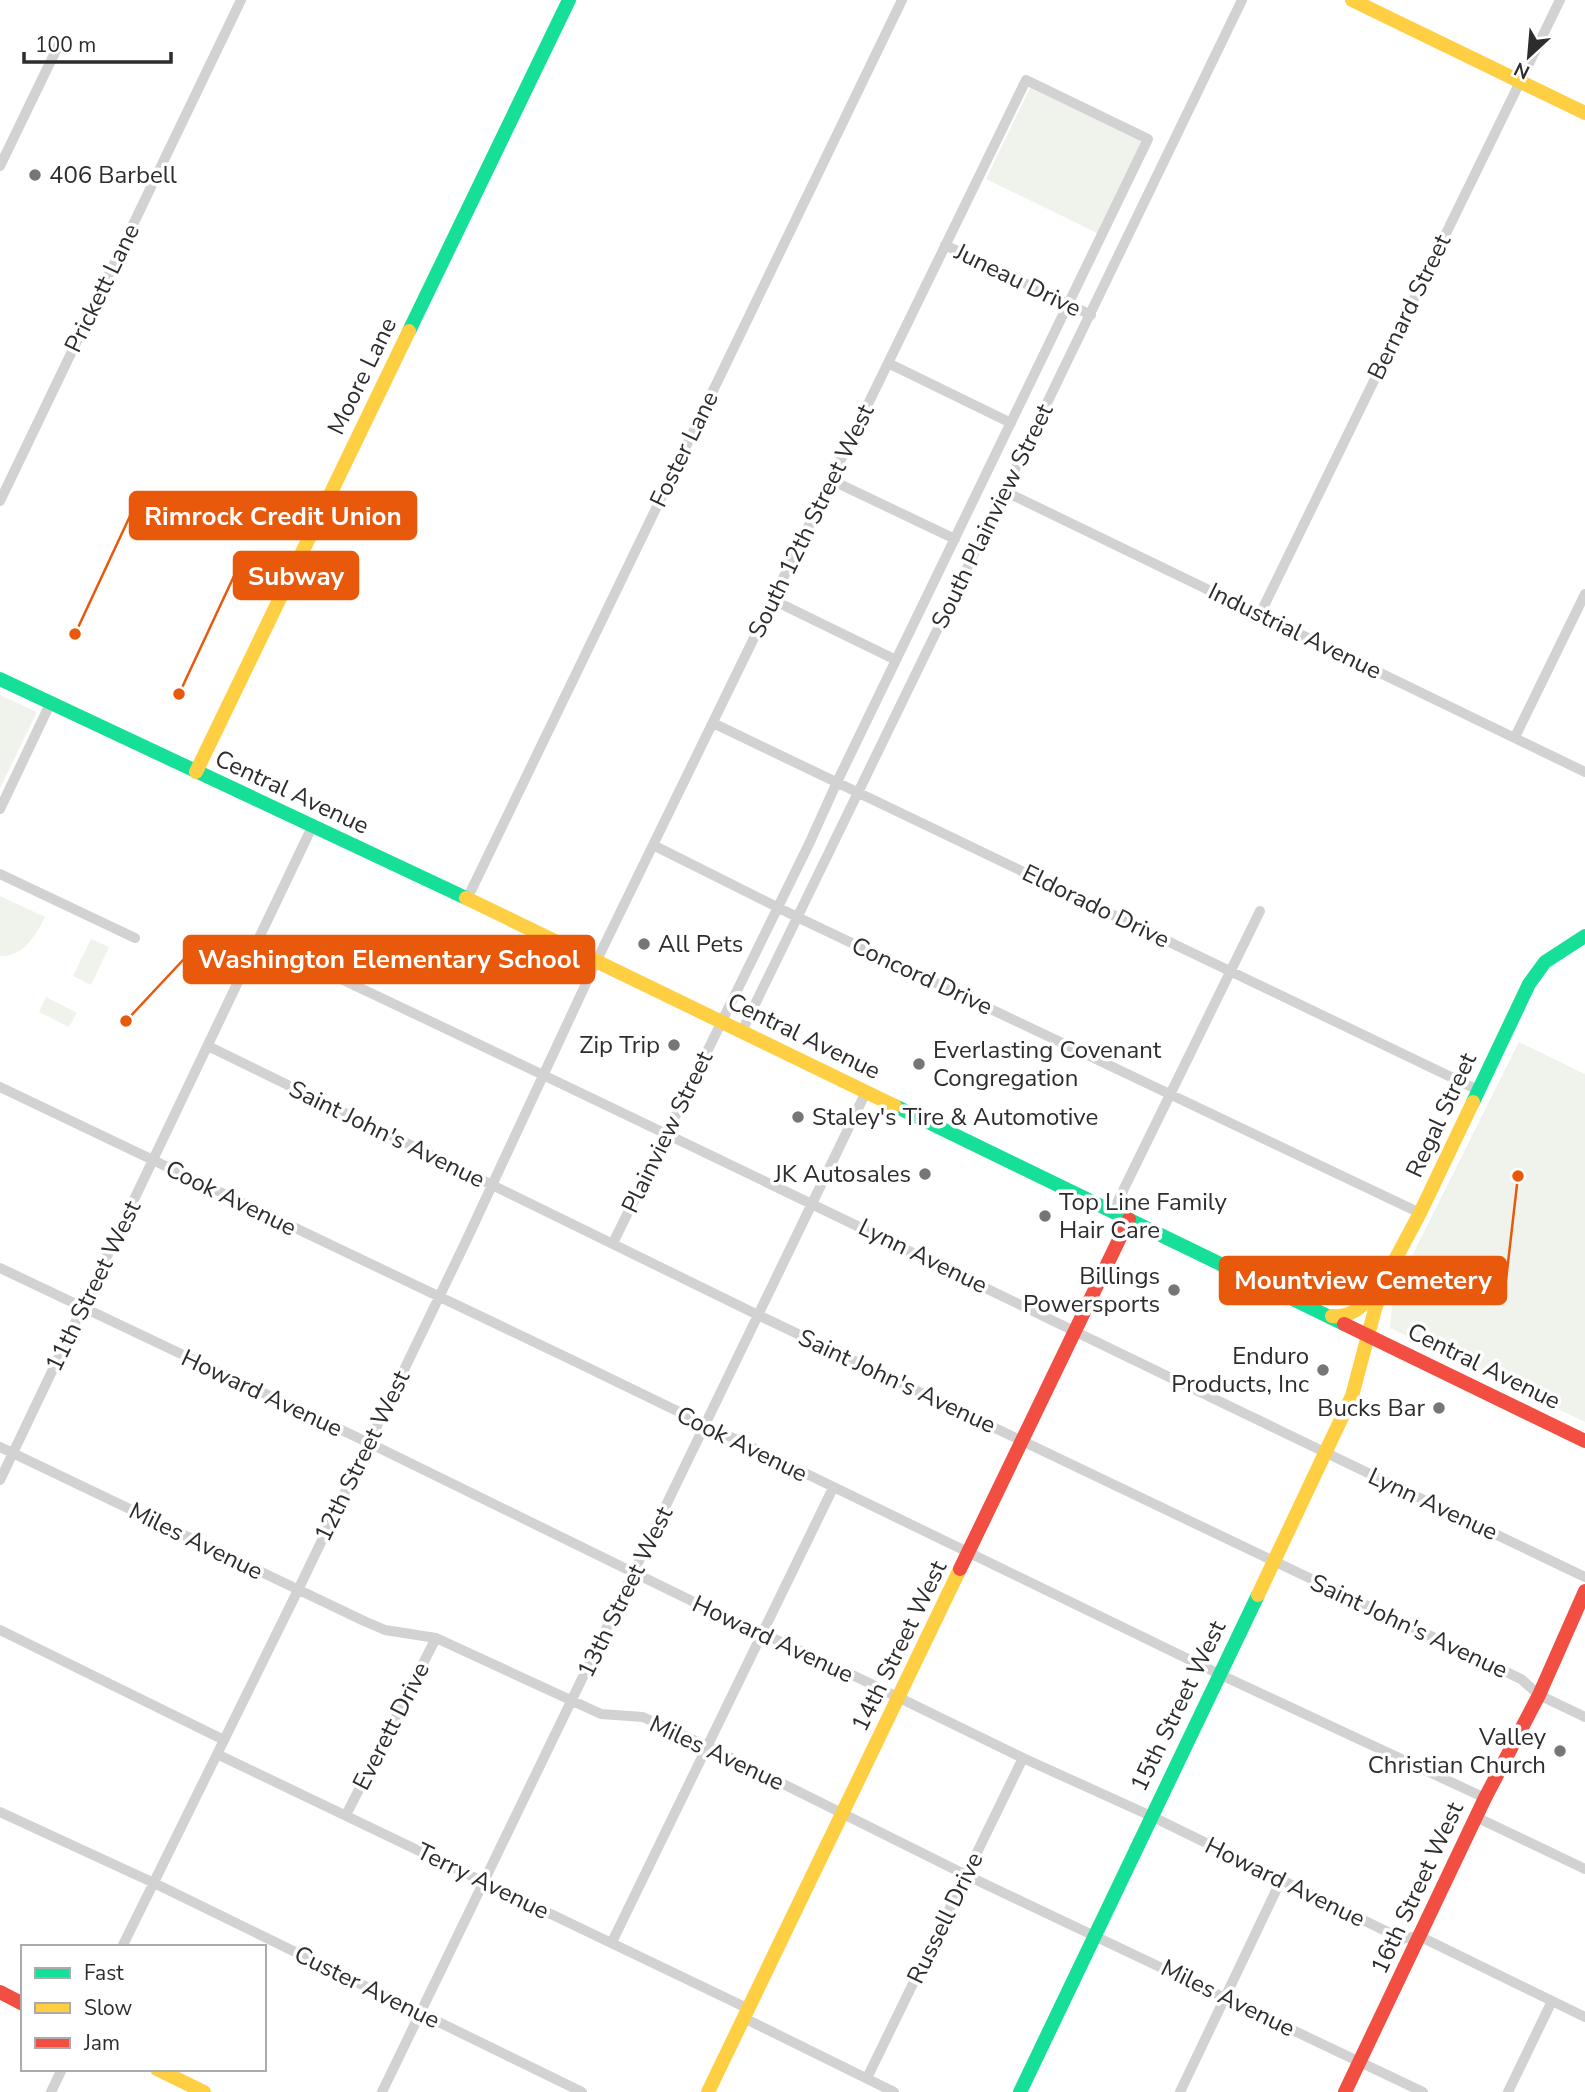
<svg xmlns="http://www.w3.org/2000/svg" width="1585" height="2092" font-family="'Nunito Sans',sans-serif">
<rect width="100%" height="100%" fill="#fff"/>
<path fill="#f0f3ec" d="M1031 86 1142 140 1097 233 986 179Z
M0 695 37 712 0 788Z
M0 896 45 917C35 936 24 957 0 956Z
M91 939 109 947 91 985 73 976Z
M46 997 77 1013 69 1027 39 1012Z
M1519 1042 1585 1074V1422L1390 1328 1393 1294Z"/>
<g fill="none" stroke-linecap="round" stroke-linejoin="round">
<path stroke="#d2d2d2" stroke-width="10" d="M0 166 60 42
M945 245 1091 315
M888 363 1011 423
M831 480 955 539
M1004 491 1585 772
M0 501 241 0
M773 600 896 660
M1260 614 1560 0
M713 723 1478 1090
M1515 737 1585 594
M0 809 50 704
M653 845 797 917 1420 1213
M0 874 135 938
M467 899 902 0
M258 940C703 1148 1142 1366 1585 1577
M742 1031C908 687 1078 345 1242 0
M208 1046 758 1315 1521 1679 1539 1695 1585 1717
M0 1087 572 1360 1219 1674 1485 1798
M1113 1211 1260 911
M0 1268 369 1443 700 1605 834 1666 1023 1758 1151 1816 1402 1939 1419 1936 1585 2017
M0 1447 364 1621 385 1630 436 1638 601 1714 643 1717 707 1746 966 1875 1423 2092
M0 1480 312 827
M0 1630 224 1740
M217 1754 749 2009
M0 1812 154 1883 582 2092
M346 1815 436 1638
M1476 1817 1585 1869
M612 1942 833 1488
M122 1947 298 1590 467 1239 596 962 1026 80 1148 139 837 782 809 844 613 1243
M744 2018 894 2092
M867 2078 1023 1758
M51 2092 62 2069
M382 2092 866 1092
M1180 2092 1281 1880
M1508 2092 1552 2001"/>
<path stroke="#16e098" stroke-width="14" d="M409 331 569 0
M0 679 466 898
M1473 1102 1529 984 1545 962 1585 936
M895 1106 1344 1324
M1020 2092 1258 1595"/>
<path stroke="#ffcf43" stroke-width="14" d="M1352 0 1585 113
M196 772 409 331
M466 898 895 1106
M1332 1316C1355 1318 1366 1302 1379 1286
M1258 1595 1352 1396 1375 1309 1388 1273 1420 1213 1473 1102
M157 2069 204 2092
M708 2092 960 1569"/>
<path stroke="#f24e42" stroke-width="14" d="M1344 1324 1585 1441
M960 1569 1129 1219
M0 1992 23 2004
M1345 2092 1485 1798 1539 1695 1585 1591"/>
</g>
<g fill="#767676" stroke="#fff" stroke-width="2.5">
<circle cx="35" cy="175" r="7"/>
<circle cx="644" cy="944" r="7"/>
<circle cx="674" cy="1045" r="7"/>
<circle cx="919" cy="1064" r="7"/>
<circle cx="798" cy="1117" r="7"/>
<circle cx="925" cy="1174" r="7"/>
<circle cx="1045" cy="1216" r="7"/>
<circle cx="1174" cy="1290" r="7"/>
<circle cx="1323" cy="1370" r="7"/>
<circle cx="1439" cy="1408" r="7"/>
<circle cx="1560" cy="1751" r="7"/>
</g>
<g text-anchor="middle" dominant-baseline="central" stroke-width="7" stroke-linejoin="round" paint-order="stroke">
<g font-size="24" fill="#2d2d2d" stroke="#fff" text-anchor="end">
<text x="49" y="175" text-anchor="start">406 Barbell</text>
<text x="658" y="944" text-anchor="start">All Pets</text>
<text x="660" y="1045">Zip Trip</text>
<text x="933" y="1050" text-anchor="start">Everlasting Covenant<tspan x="933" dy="28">Congregation</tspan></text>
<text x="812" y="1117" text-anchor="start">Staley's Tire &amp; Automotive</text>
<text x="911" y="1174">JK Autosales</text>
<text x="1059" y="1202" text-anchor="start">Top Line Family<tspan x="1059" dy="28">Hair Care</tspan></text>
<text x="1160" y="1276">Billings<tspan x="1160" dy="28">Powersports</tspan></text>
<text x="1309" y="1356">Enduro<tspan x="1309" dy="28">Products, Inc</tspan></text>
<text x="1425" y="1408">Bucks Bar</text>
<text x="1546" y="1737">Valley<tspan x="1546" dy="28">Christian Church</tspan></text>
</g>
<g font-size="24" fill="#2d2d2d" stroke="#fff">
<text transform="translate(1018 280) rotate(26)">Juneau Drive</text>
<text transform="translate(102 288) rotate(-64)">Prickett Lane</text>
<text transform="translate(1409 307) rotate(-64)">Bernard Street</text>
<text transform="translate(362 376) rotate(-64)">Moore Lane</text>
<text transform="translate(684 449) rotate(-64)">Foster Lane</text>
<text transform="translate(992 516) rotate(-64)">South Plainview Street</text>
<text transform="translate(811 521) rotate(-64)">South 12th Street West</text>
<text transform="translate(1295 631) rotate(26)">Industrial Avenue</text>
<text transform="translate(292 792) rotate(25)">Central Avenue</text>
<text transform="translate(1096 906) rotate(26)">Eldorado Drive</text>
<text transform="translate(922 976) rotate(25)">Concord Drive</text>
<text transform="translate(804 1036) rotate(26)">Central Avenue</text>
<text transform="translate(1441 1115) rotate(-65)">Regal Street</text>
<text transform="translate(667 1132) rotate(-64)">Plainview Street</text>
<text transform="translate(387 1134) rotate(26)">Saint John's Avenue</text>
<text transform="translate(231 1198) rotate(26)">Cook Avenue</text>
<text transform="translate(923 1256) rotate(26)">Lynn Avenue</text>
<text transform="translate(93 1286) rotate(-64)">11th Street West</text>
<text transform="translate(1484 1366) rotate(26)">Central Avenue</text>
<text transform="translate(897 1381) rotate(25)">Saint John's Avenue</text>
<text transform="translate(262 1393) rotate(25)">Howard Avenue</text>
<text transform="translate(742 1444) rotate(26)">Cook Avenue</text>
<text transform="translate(362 1456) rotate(-64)">12th Street West</text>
<text transform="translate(1433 1504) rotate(25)">Lynn Avenue</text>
<text transform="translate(196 1541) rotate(26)">Miles Avenue</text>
<text transform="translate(625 1592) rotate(-64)">13th Street West</text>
<text transform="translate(1409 1626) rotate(25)">Saint John's Avenue</text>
<text transform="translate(773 1639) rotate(25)">Howard Avenue</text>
<text transform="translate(899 1646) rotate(-64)">14th Street West</text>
<text transform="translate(1178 1706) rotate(-64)">15th Street West</text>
<text transform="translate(391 1726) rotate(-63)">Everett Drive</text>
<text transform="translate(717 1753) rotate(25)">Miles Avenue</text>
<text transform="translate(483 1881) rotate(26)">Terry Avenue</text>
<text transform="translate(1285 1882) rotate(26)">Howard Avenue</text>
<text transform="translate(1417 1888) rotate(-65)">16th Street West</text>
<text transform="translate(945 1918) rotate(-64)">Russell Drive</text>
<text transform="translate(367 1987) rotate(26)">Custer Avenue</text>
<text transform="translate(1228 1998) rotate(26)">Miles Avenue</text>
</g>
</g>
<path fill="none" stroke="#e8590c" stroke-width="2.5" d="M75 634L130 516M179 694L234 576M126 1021L184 959M1518 1176L1506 1280"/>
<g fill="#e8590c" stroke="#fff" stroke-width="2.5">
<circle cx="75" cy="634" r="7"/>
<circle cx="179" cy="694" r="7"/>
<circle cx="126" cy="1021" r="7"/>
<circle cx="1518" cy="1176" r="7"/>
</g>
<g fill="#e8590c" stroke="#e8590c" stroke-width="2.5">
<rect x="130" y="492" width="286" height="47" rx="7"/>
<rect x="234" y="552" width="124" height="47" rx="7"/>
<rect x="184" y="936" width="410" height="47" rx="7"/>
<rect x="1220" y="1257" width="286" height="47" rx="7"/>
</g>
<g font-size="26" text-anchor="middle" font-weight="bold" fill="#fff">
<text x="273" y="525">Rimrock Credit Union</text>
<text x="296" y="585">Subway</text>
<text x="389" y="968">Washington Elementary School</text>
<text x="1363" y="1289">Mountview Cemetery</text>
</g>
<rect x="21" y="1945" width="245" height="126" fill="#ffffff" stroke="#ababab" stroke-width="2"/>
<rect x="35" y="1968" width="35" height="10" fill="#16e098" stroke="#ababab" stroke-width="2"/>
<text x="84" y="1980" font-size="21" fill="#2d2d2d">Fast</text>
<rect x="35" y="2003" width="35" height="10" fill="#ffcf43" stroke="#ababab" stroke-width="2"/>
<text x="84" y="2015" font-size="21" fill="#2d2d2d">Slow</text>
<rect x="35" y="2038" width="35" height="10" fill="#f24e42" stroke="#ababab" stroke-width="2"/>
<text x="84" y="2050" font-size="21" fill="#2d2d2d">Jam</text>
<g transform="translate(1529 56) rotate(206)" stroke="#ffffff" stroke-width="5" paint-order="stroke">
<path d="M0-5L12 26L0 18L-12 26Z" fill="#2d2d2d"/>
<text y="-10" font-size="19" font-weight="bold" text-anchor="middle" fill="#2d2d2d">N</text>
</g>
<path d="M24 52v10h147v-10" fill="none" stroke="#2d2d2d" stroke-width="3.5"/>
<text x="35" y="52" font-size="21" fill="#2d2d2d" stroke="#ffffff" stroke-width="5" paint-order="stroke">100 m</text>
</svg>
